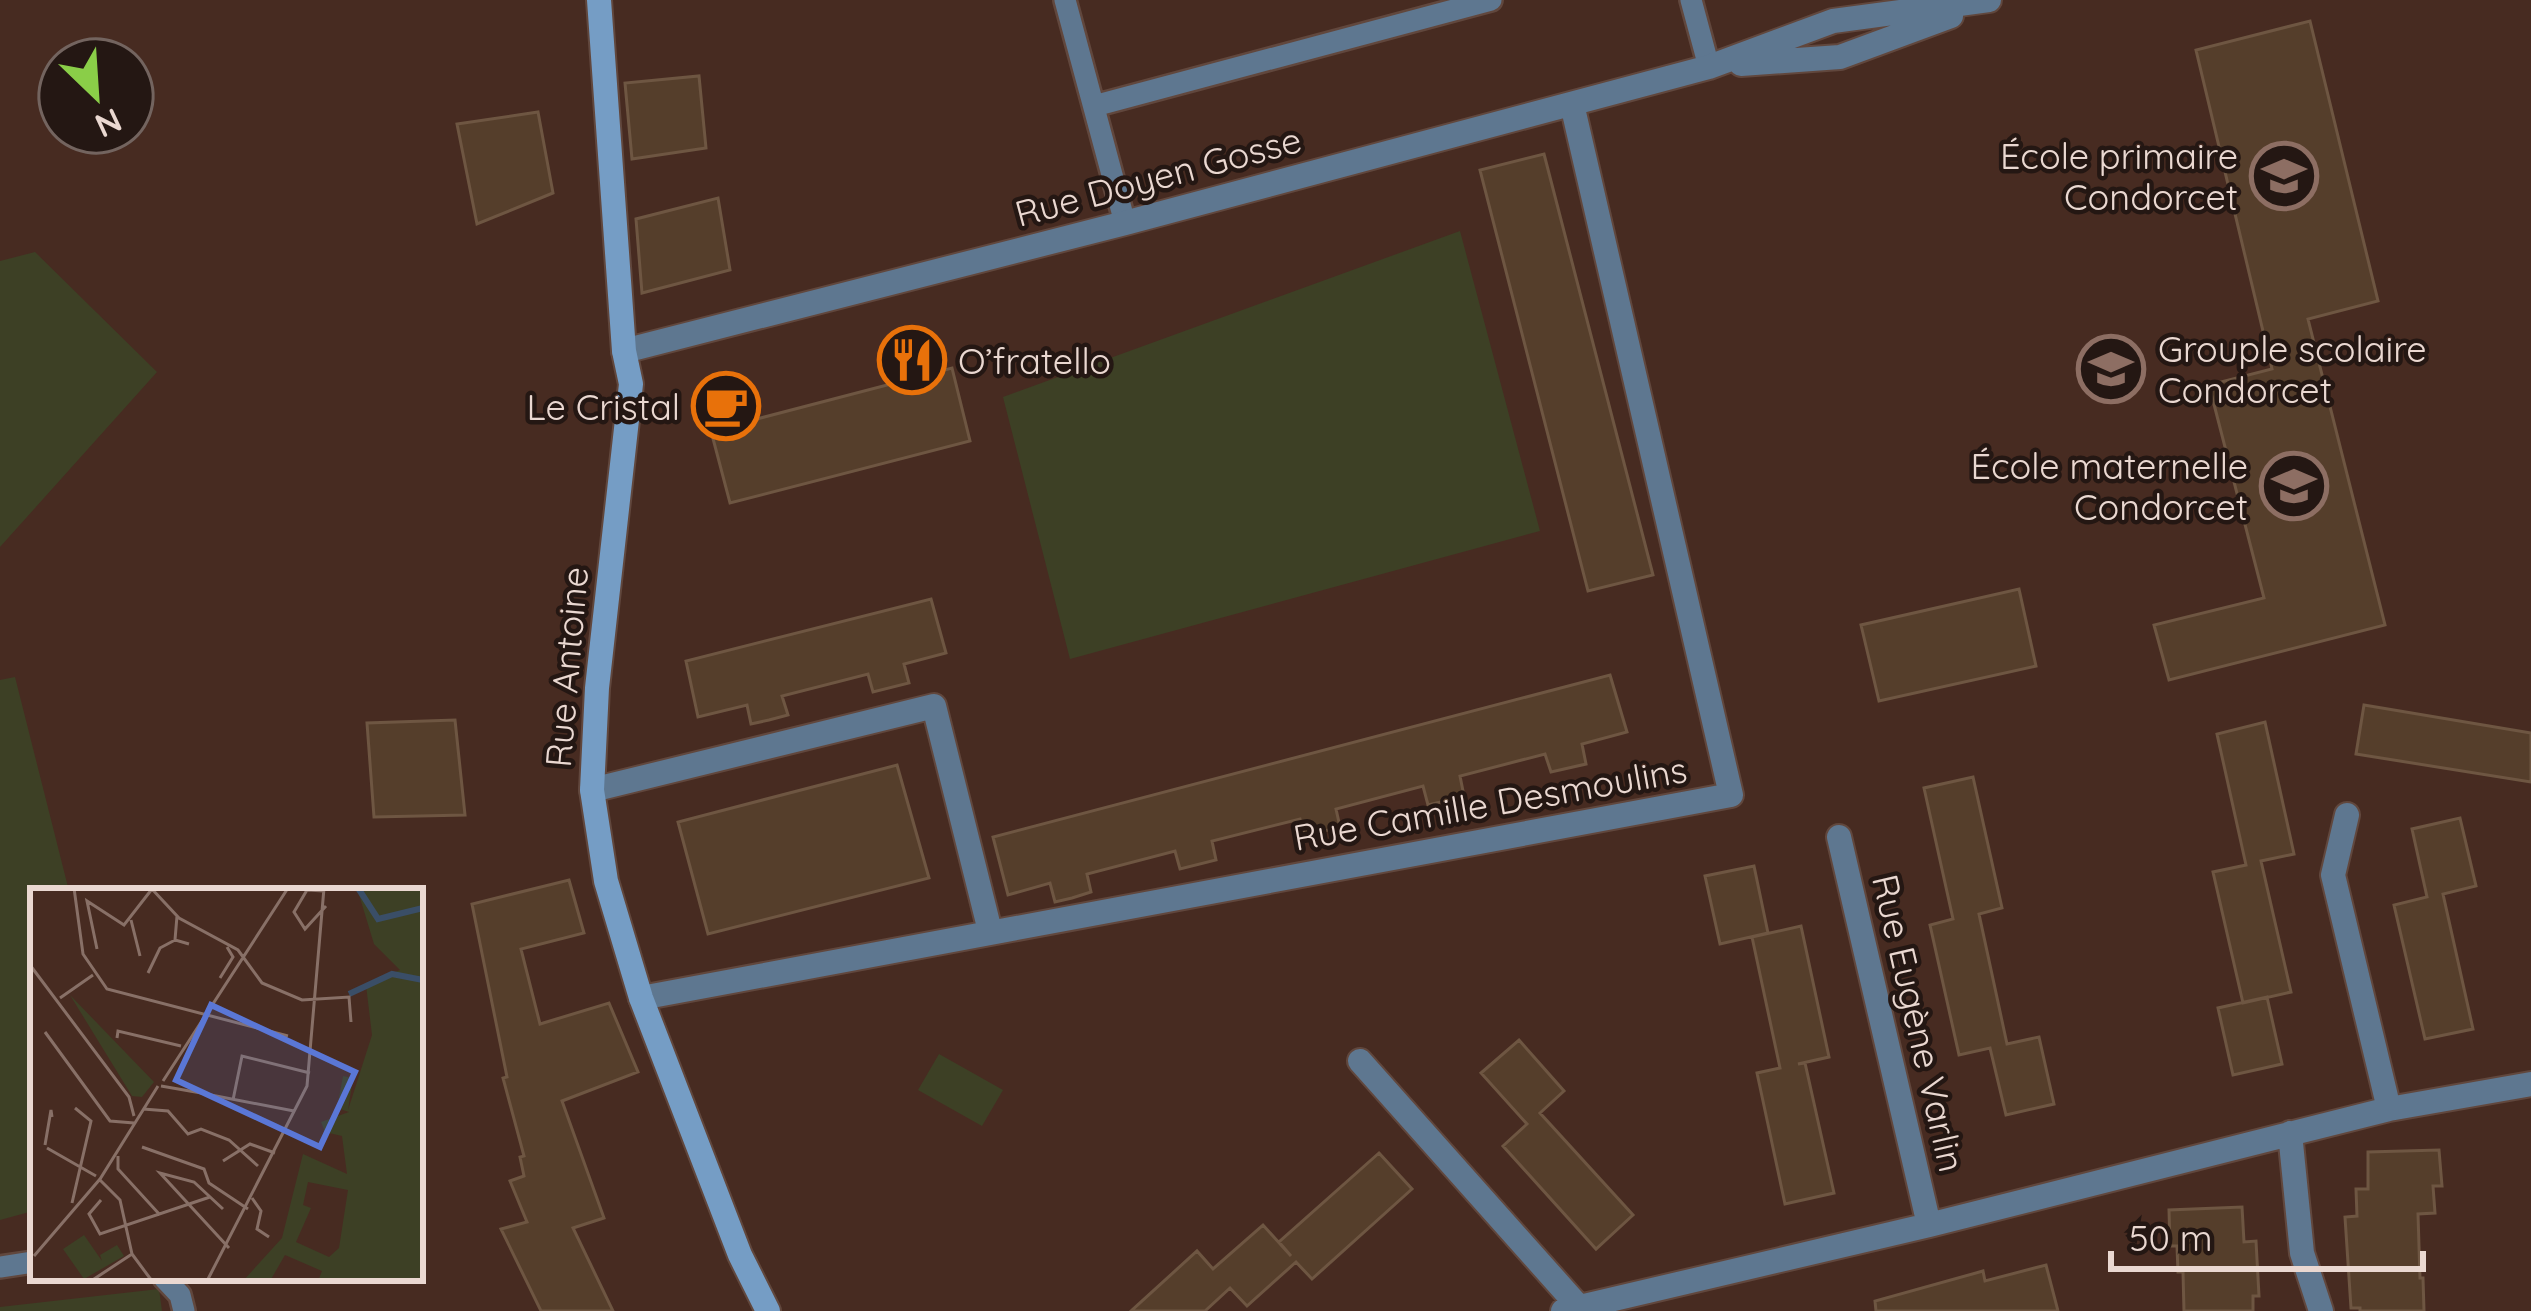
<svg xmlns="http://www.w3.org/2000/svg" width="2531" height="1311" font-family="Quicksand,sans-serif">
<rect width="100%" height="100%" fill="#472b21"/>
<path fill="#3d4025" d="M1460 231 1540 531 1070 659 1003 397Z
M35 252 157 372 0 547V261Z
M15 677 69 891H33V1211L0 1220V680Z
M939 1054 1003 1090 982 1126 918 1090Z
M159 1289 162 1311H0V1307Z"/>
<path fill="#553e2b" stroke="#6e5642" stroke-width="3" d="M2310 21 2378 301 2308 319 2385 625 2169 680 2154 625 2264 598 2209 385 2272 369 2196 50Z
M699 76 706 148 632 159 625 83Z
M538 112 553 193 477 224 457 124Z
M1544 154 1653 575 1588 591 1480 170Z
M718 198 730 270 642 293 636 219Z
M952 368 970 441 730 503 711 431Z
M2019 589 2036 666 1879 701 1861 625Z
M931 599 946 653 904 664 909 683 873 692 868 674 782 696 788 715 769 720 751 724 747 705 698 717 686 661Z
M1610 675 1627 732 1582 744 1586 764 1551 772 1545 754 1460 776 1464 796 1445 801 1428 805 1423 786 1336 809 1340 827 1305 836 1300 819 1212 841 1216 860 1180 869 1175 851 1087 874 1091 892 1072 898 1055 902 1050 883 1008 895 993 837Z
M2364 705 2531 733V782L2356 754Z
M455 720 465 815 374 817 367 723Z
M2265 722 2294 854 2261 861 2291 992 2243 1003 2213 872 2246 865 2217 734Z
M897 765 929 878 708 934 678 822Z
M1973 777 2002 908 1979 914 2007 1044 2039 1037 2054 1104 2006 1115 1990 1048 1959 1055 1930 925 1953 919 1924 788Z
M2460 818 2476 886 2443 894 2473 1029 2425 1039 2394 905 2427 897 2412 829Z
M1754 866 1768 933 1720 944 1705 876Z
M569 880 584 933 521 949 540 1024 609 1003 638 1072 562 1101 604 1218 573 1228 613 1311H541L501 1229 527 1222 510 1181 524 1176 520 1157 524 1156 503 1078 507 1077 472 904Z
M1801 926 1829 1057 1798 1064 1805 1063 1834 1193 1785 1204 1757 1073 1780 1068 1752 937Z
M2267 997 2282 1064 2233 1075 2218 1008Z
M1519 1040 1564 1091 1540 1113 1633 1215 1596 1249 1503 1146 1527 1124 1481 1073Z
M2439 1150 2442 1186H2433L2435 1213 2418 1214 2420 1278H2423L2424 1311H2360V1308H2351L2345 1217 2357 1216 2356 1189H2368V1152Z
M1379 1153 1412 1189 1312 1279 1296 1262 1247 1306 1230 1288 1205 1311H1131L1197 1251 1213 1269 1263 1225 1291 1256 1279 1242Z
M2242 1207 2244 1242 2256 1241 2259 1296H2253V1311H2184L2183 1272H2178L2177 1246H2170L2169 1210Z
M2046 1265 2058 1311H1876L1875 1301 1983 1271 1985 1281Z"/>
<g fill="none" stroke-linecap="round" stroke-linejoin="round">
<g stroke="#61473d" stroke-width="26">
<path id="lane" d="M1065 0 1125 223
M1691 0 1709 67
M1094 106 1491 0
M0 1267 33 1262
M164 1278 180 1295 184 1311"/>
</g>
<g stroke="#61473d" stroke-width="28">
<path id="street" d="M1741 64 1840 57 1951 16
M624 351 1125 223 1709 67 1833 21 1989 0
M592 790 934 706 990 931
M2347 815 2333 875 2389 1109
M1839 837 1929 1225
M641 998 1731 795 1572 104
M1360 1061 1579 1307
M2290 1133 2302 1253 2321 1311
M1563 1311 1929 1225 2389 1109 2531 1084"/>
</g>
<g stroke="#61473d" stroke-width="28">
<path id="secondary" d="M599 0 624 351 631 384 597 688 592 790 606 881 641 998 740 1255 768 1311"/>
</g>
<use href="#lane" stroke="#5e7790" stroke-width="21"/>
<use href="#street" stroke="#5e7790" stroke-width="24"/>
<use href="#secondary" stroke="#759dc5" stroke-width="24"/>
</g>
<defs>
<g id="school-ring" transform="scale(3.45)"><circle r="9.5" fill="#241713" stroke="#8d6e63" stroke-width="1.5"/><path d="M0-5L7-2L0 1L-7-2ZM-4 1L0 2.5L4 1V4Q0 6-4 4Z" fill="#8d6e63"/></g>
<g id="restaurant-ring" transform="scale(3.45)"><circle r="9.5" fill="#241713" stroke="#e8710a" stroke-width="1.5"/><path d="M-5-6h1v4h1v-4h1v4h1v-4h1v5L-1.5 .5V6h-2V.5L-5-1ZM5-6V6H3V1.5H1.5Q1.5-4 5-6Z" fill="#e8710a"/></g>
<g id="cafe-ring" transform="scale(3.45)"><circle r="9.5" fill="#241713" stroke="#e8710a" stroke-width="1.5"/><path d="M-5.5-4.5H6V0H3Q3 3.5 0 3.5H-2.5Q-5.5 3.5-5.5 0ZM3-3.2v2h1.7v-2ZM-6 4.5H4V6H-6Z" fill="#e8710a"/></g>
</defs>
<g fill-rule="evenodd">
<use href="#school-ring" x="2284" y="176"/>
<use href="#restaurant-ring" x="912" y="360"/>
<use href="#school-ring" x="2111" y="369"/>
<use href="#cafe-ring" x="726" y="406"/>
<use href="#school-ring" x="2294" y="486"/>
</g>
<g text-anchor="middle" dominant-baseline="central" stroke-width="9" stroke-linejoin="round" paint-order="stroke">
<g font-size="36" fill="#ead8d1" stroke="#241713" text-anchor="end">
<text x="2238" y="155">École primaire<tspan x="2238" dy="41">Condorcet</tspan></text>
<text x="2158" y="348" text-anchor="start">Grouple scolaire<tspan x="2158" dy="41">Condorcet</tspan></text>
<text x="958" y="360" text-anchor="start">O’fratello</text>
<text x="680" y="406">Le Cristal</text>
<text x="2248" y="465">École maternelle<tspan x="2248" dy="41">Condorcet</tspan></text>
</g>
<g font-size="36" fill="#ead8d1" stroke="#241713">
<text transform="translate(1158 176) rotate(-15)">Rue Doyen Gosse</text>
<text transform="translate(566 667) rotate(-85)">Rue Antoine</text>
<text transform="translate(1490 803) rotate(-10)">Rue Camille Desmoulins</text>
<text transform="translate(1919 1023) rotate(77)">Rue Eugène Varlin</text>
</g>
</g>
<g transform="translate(30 888)">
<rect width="393" height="393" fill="#472b21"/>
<path d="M327 0H393V393H288L292 383 255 367 240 393H213L252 350 273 266 317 286 312 248 295 244 291 234 319 224 307 220 313 188 323 190 318 222 342 147 336 97 370 82 344 56ZM278 294 318 302 309 360 299 369 266 354 281 320 273 317ZM40 107 124 194 112 209 102 208ZM54 347 72 373 70 367 87 357 94 368 54 391 33 361Z" fill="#3d4025" fill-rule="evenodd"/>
<path fill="none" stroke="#3a4e67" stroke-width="6" d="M328 0 348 31 393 20M319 106 362 86 393 92"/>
<path fill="none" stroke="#887067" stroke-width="3" d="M44 0 53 66 77 101 258 148M121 0 149 30 208 62 232 95 272 112 319 109 321 134M294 3 277 2 264 24 275 41 296 18M147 28 145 52 159 56M101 32 110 68M67 61 57 13 94 37 122 1M0 77 99 209 104 228M118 85 130 60 145 52M190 90 203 69 197 59M30 110 63 87M15 144 80 233 104 235M87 150 88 143 151 158M133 193 258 0M131 198 177 206M176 206 264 223M203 212 212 168 280 185M113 221 138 223 158 246 171 241 199 252 228 278M15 257 21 222 22 229M112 259 174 281 179 295 218 321M17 260 66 288M88 268V281L130 327M193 273 220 256 245 265M70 292 90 312 102 366 122 393M222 310 231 323 227 341 239 349M71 312 59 326 70 346 180 309M42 315 61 233 45 220M193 321 164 294 130 285 199 360M4 368 70 291 128 198M61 393 102 366M177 393 277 198 294 0"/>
<path fill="#5a77d6" fill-opacity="0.15" stroke="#5a77d6" stroke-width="6" d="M181 117 325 184 290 259 146 192Z"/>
<rect width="393" height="393" fill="none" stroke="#ead8d1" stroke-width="6"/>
</g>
<g transform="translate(96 96) rotate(155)"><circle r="57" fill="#241713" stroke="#73645f" stroke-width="3"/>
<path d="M0-9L21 45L0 30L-21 45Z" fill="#8ace48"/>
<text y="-18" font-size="33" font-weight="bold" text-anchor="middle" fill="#ead8d1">N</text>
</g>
<path d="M2111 1251v18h312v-18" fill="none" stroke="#ead8d1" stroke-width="6"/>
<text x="2129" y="1251" font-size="36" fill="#ead8d1" stroke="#241713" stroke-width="9" paint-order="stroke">50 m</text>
</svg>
